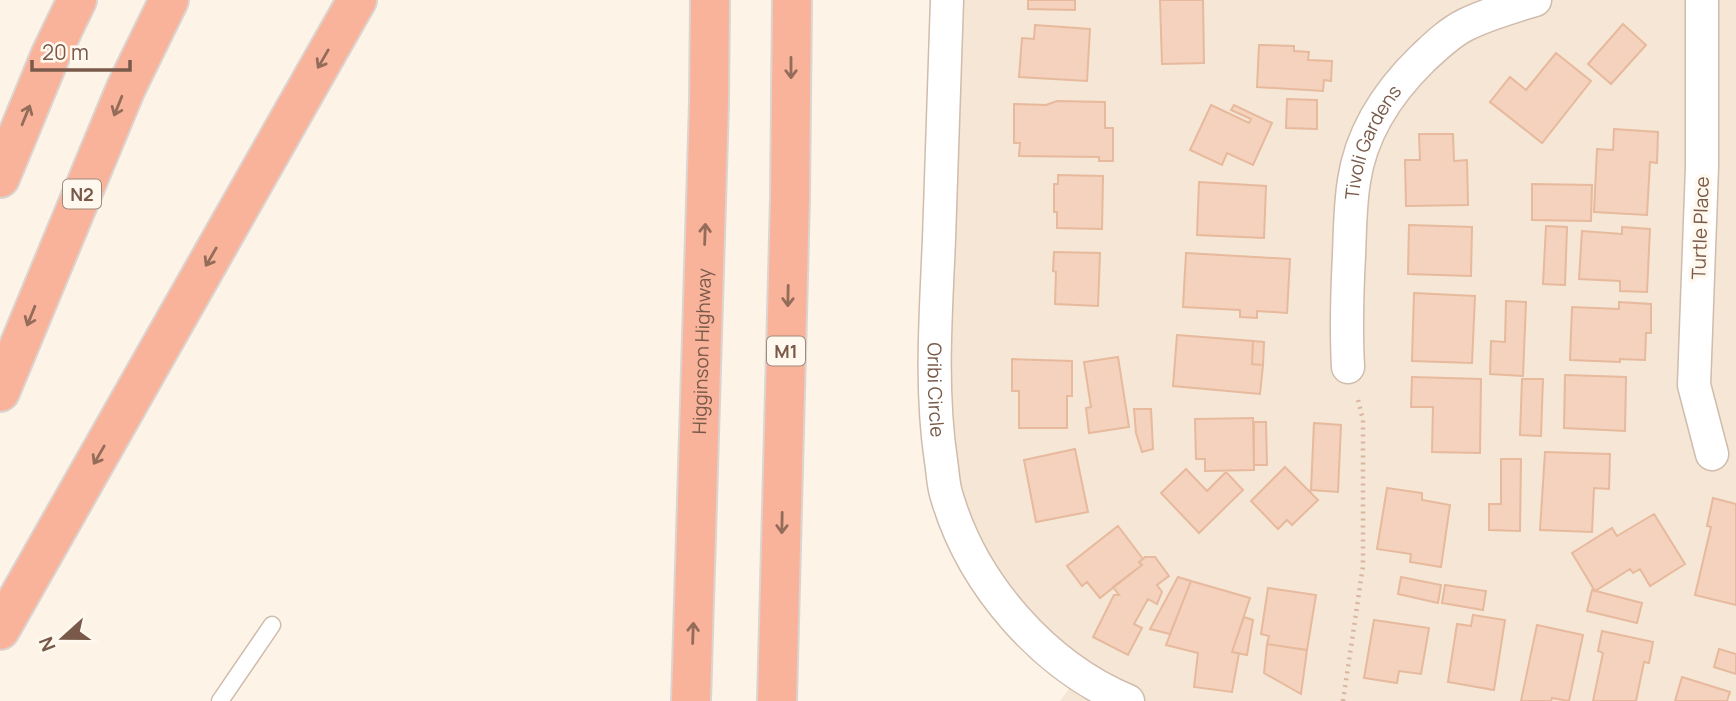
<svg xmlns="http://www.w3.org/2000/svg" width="1736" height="701" font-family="Manrope,sans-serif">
<rect width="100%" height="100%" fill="#fdf4e7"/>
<path fill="#f5e6d5" d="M945 0H1736V701H1060L1080 675 1069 669 946 498Z"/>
<path fill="#f4d2bd" stroke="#e7b99d" stroke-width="2" d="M1028 0H1075V10L1028 9Z
M1160 0H1203L1204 63 1162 64Z
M1623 24 1646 45 1611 84 1588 64Z
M1035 25 1090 29 1087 81 1019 77 1022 38 1034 39Z
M1259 45 1294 46V51L1309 52 1308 60 1332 61 1331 81 1324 80 1323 91 1257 87Z
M1556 53 1591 81 1542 143 1490 102 1510 77 1526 90Z
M1287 99 1317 100V129L1286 128Z
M1057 101 1105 102V128H1113V161H1099V157L1019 156 1020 143H1014V104L1046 105Z
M1211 105 1249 123 1251 119 1231 110 1234 105 1272 123 1253 165 1227 153 1222 165 1190 150Z
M1614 129 1658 132 1657 163 1650 162 1647 215 1594 212 1597 149 1613 150Z
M1419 134H1453L1454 161 1467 160 1468 205 1406 206 1405 160H1420Z
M1058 175 1103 176 1102 229 1057 228V212H1054V184H1058Z
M1199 182 1266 186 1264 238 1197 235Z
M1532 184 1592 185 1591 221 1532 220Z
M1409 225 1472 227 1471 276 1408 274Z
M1546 226 1567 227 1565 285 1543 284Z
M1622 227 1650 229 1647 292 1620 291V281L1579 279 1582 231 1622 234Z
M1054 252 1100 253 1098 306 1055 304 1056 272 1053 271Z
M1186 253 1290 259 1287 313 1257 311V318L1240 317V310L1183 307Z
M1414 293 1475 296 1472 363 1412 361Z
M1506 301 1526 302 1523 376 1490 374 1491 341 1505 342Z
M1619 302 1651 304V333H1646L1645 360 1620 359V362L1570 360 1572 307 1619 309Z
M1177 335 1253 341 1252 364 1263 365 1260 394 1173 386Z
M1253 341 1264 342 1263 365 1252 364Z
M1118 357 1129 427 1089 433 1086 408 1091 407 1084 362Z
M1012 359 1072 361V396H1067V428H1019V391H1012Z
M1565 375 1626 377 1625 431 1564 428Z
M1412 377 1481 379 1480 453 1432 452 1433 407H1411Z
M1522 379H1543L1541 436 1520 435Z
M1134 409H1151L1153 449 1142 452 1136 433Z
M1253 418 1254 470 1205 471V459H1196L1195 419Z
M1254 422H1266L1267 465H1254Z
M1314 423 1341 425 1338 492 1311 490Z
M1075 449 1088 512 1036 522 1024 460Z
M1545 452 1610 454 1609 489 1594 488 1592 532 1540 530Z
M1501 459H1521L1520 531 1489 530V504H1501Z
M1285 467 1318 500 1292 525 1287 520 1278 529 1251 501Z
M1186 469 1207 491 1226 472 1243 490 1199 533 1161 493Z
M1387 488 1422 493V500L1450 505 1441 567 1410 562 1411 554 1377 549Z
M1713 498 1736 504V605L1695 595 1711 527 1707 526Z
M1654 514 1685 564 1650 586 1640 569 1633 573 1630 569 1595 591 1572 553 1612 528 1617 536Z
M1118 526 1143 559 1139 562 1142 565 1100 598 1087 582 1082 586 1067 566Z
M1145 557H1155L1169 576 1157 585 1162 592 1157 604 1148 599 1134 624 1142 628 1128 655 1093 637 1114 595H1119L1113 587 1142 565 1139 562Z
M1178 577 1191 581 1170 634 1150 629Z
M1401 577 1441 585 1438 603 1398 594Z
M1191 581 1250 598 1232 652 1239 653 1232 692 1194 687 1198 653 1166 645Z
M1445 585 1486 591 1483 610 1442 603Z
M1268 588 1316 595 1307 650 1267 644 1269 636 1261 634Z
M1592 590 1642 603 1637 623 1587 611Z
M1473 615 1505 620 1494 690 1448 682 1457 624 1471 626Z
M1244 617 1253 620 1247 655 1232 652Z
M1374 620 1429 628 1421 674 1399 671 1397 683 1364 678Z
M1537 625 1583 635 1569 701 1552 698 1551 701H1521Z
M1602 631 1653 642 1649 663 1644 662 1636 701H1593L1603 653 1598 651Z
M1267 644 1307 650 1301 694 1264 673Z
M1719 649 1736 654V674L1714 667Z
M1682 677 1730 692 1727 701H1675Z"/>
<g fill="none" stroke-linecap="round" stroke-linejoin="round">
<g stroke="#d0bcac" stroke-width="19">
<path id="lane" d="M220 701 272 625"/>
</g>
<g stroke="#d0bcac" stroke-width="35">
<g id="street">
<path id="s1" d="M947 0C944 80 942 159 939 239 936 313 930 387 941 461 943 473 943 486 947 497 973 585 1044 666 1128 701"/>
<path d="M1702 0V167L1694 385 1712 454"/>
<path id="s2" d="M1348 367C1346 329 1347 293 1349 255 1350 231 1350 205 1354 181 1361 133 1389 91 1423 58 1436 46 1449 33 1465 25 1487 14 1512 7 1535 0"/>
</g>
</g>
<g stroke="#dcd4d0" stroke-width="42">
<g id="highway">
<path d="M0 178 51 54 77 0"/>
<path d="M0 392 126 88 169 0"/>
<path d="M0 630 357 0"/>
<path id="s3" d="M691 701 709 103 710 0"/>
<path d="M777 701 790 198 792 0"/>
</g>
</g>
<path stroke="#d9b6a0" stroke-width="4.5" stroke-dasharray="2 5" stroke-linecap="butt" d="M1343 701 1363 566V420L1357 396"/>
<use href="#lane" stroke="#fff" stroke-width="16"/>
<use href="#street" stroke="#fff" stroke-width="32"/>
<use href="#highway" stroke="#fab39b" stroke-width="38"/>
</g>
<defs><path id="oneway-shaft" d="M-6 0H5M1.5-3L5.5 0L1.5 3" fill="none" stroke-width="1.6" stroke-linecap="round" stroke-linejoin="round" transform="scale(1.75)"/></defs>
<g stroke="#936c5a">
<use href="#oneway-shaft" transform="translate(323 59) rotate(120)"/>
<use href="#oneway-shaft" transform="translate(791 68) rotate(90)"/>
<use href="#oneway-shaft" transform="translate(118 106) rotate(112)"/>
<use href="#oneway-shaft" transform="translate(26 115) rotate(-68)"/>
<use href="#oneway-shaft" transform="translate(705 234) rotate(-88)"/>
<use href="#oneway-shaft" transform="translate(211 257) rotate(120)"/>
<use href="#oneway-shaft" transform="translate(788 296) rotate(91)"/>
<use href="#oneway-shaft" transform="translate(31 316) rotate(112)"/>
<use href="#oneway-shaft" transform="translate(99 455) rotate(120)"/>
<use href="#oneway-shaft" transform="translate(782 523) rotate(91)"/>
<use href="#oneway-shaft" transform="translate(693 633) rotate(-88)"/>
</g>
<g text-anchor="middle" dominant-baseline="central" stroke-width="7" stroke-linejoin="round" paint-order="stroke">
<g fill="#fff8ee" stroke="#a1897b" stroke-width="2">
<rect x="63" y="179.5" width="38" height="29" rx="5"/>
<rect x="767" y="336.5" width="38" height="29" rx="5"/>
</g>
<g font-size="18" font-weight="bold" fill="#795a4a">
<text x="82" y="194">N2</text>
<text x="786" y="351">M1</text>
</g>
<g font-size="19" fill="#795a4a" stroke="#fff8ee">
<text stroke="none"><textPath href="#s2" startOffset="229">Tivoli Gardens</textPath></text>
<text transform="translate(1700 228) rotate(-88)">Turtle Place</text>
<text stroke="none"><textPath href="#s3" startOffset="350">Higginson Highway</textPath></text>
<text stroke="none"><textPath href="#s1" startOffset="390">Oribi Circle</textPath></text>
</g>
</g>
<g transform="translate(63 638) rotate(249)" stroke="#fff8ee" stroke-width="5" paint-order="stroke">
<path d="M0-5L12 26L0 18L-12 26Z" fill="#795a4a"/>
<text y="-10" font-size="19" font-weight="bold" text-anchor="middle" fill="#795a4a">N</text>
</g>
<path d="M32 60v10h98v-10" fill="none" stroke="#795a4a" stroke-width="3.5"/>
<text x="42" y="60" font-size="21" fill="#795a4a" stroke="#fff8ee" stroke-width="5" paint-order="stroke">20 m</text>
</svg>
